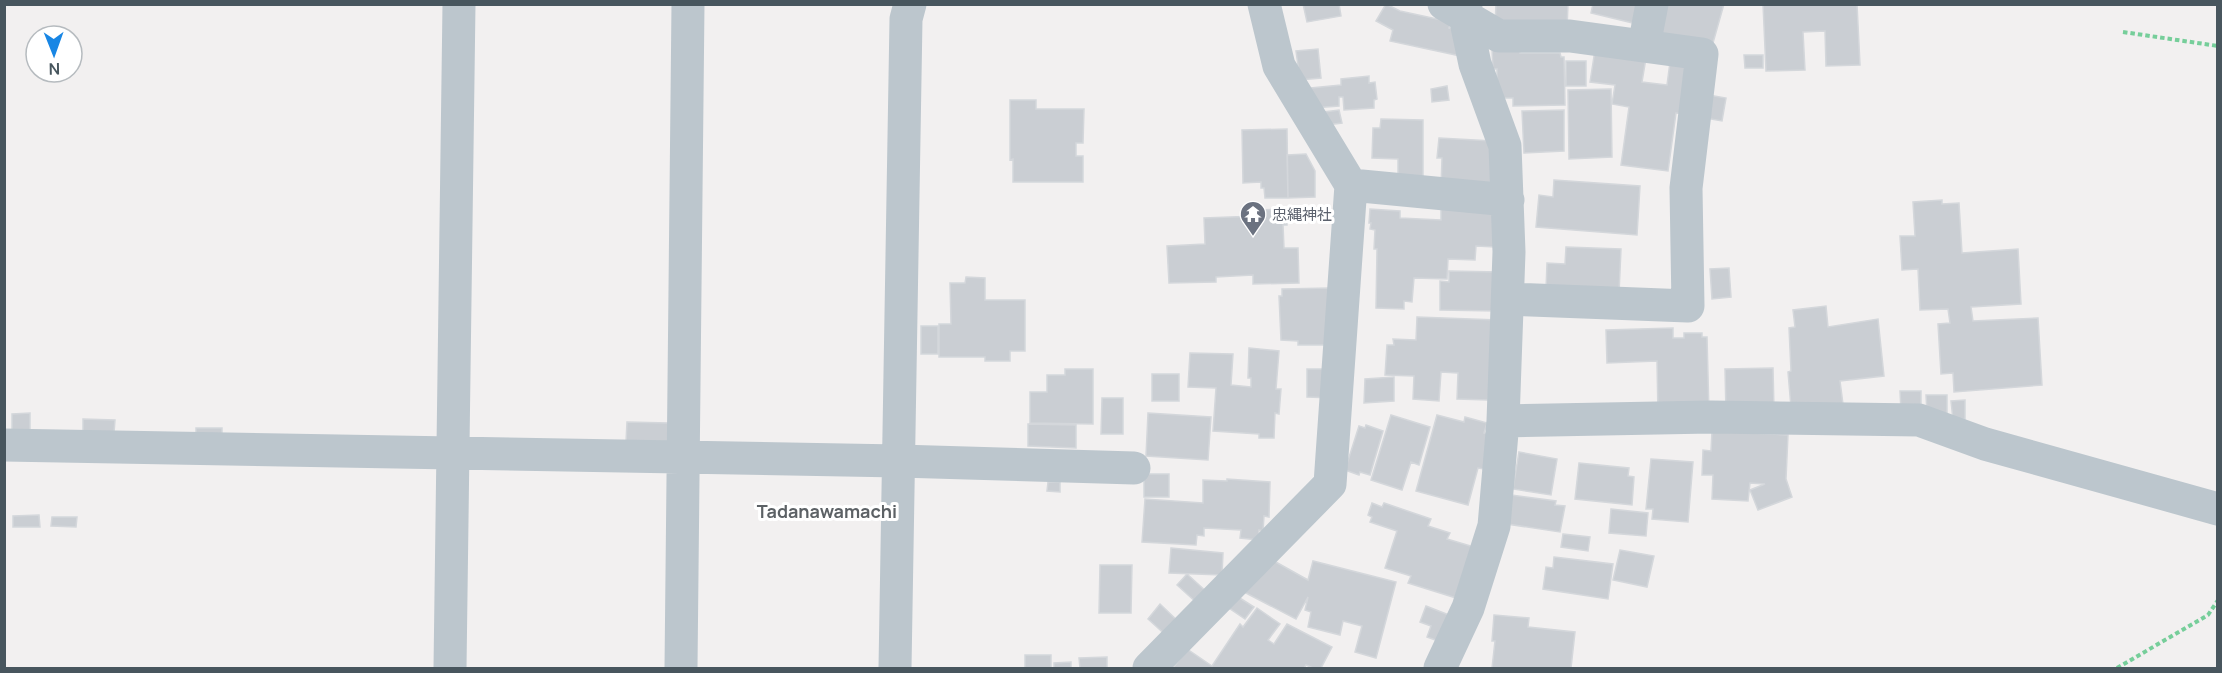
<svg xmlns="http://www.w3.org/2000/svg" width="2222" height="673" font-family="Manrope,'Noto Sans JP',sans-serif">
<rect width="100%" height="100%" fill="#f2f0f0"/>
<path fill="#caced3" stroke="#d4d7db" stroke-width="1.5" d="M1303 4H1339L1341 16 1307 22Z
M1386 4 1400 11 1451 22 1449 28 1462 32 1465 57 1390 41 1393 30 1376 21Z
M1496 4H1568L1567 29 1495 26Z
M1593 4H1641L1633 23 1591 13Z
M1661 4H1724L1713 43 1654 32Z
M1763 4H1857L1860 65 1826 66 1825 31 1803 32 1805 70 1766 71Z
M1520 48V53H1560L1561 57H1564L1565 105 1513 106V98H1497V69H1493L1492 49Z
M1318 49 1321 78 1300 80 1296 51Z
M1595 50 1646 58 1642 82 1667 85 1670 62 1689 65 1682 114 1676 113 1668 171 1621 165 1629 107 1612 104 1615 85 1590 82Z
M1744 55H1763V68H1745Z
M1566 61H1586V86H1566Z
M1369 76V83L1375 82 1377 99 1374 100V108L1344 110 1343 97H1339V106L1313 108 1311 88 1341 85V79Z
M1447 86 1449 100 1432 102 1431 89Z
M1611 89 1612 157 1569 159 1568 90Z
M1703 94 1726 98 1722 121 1699 117Z
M1010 100H1036V109H1084L1083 143H1076V156H1083V182H1013V159L1010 160Z
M1339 110 1342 123 1327 125 1324 112Z
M1564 110V151L1524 153 1522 111Z
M1381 119 1423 120V185H1398V159L1372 158 1373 128H1380Z
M1287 129 1288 198H1265L1264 188H1261V182L1243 183 1242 130Z
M1439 138 1493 141 1490 191 1441 188 1442 158H1437Z
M1306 154 1315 171V197L1288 198 1287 155Z
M1554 180 1640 186 1637 235 1536 227 1539 195 1553 197Z
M1942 200V204L1959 203 1962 253 2018 249 2021 304 1971 307 1973 321 2038 318 2042 385 1954 392 1953 373 1941 374 1938 324 1950 323 1948 309 1920 310 1918 269 1902 270 1900 236H1915L1913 202Z
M1441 208 1496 211 1495 247 1476 246 1475 260 1448 259 1447 279 1414 278 1412 302 1404 301V309L1376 308 1377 249H1374L1375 230 1370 229 1371 223H1369L1370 209 1400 211V218L1441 220Z
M1286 209 1287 225H1283L1284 248H1298L1299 283 1253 284V275L1216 277V282L1169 283 1167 246 1205 244 1204 218 1257 216V210Z
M1566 247 1621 249 1619 293 1546 290 1547 263 1565 264Z
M1729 268 1731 297 1712 299 1710 269Z
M1449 271 1499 272 1496 311 1440 310V281L1449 282Z
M966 277 985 278V300H1025V351H1010V361H985V357H939V324H951L950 283H965Z
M1330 288V345H1298V341L1281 340 1279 296H1282V289Z
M1826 306 1828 327 1878 319 1884 376 1840 381 1844 412 1791 407 1788 372 1791 371 1789 328 1795 327 1793 310Z
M1417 317 1498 320 1488 400 1457 399 1458 373 1441 372 1439 401 1413 399 1414 376 1385 375 1387 345H1394L1393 339 1416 340Z
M921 326H938V354H921Z
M1673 328V338H1684V333H1702V337H1707L1709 413 1658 414 1657 361 1607 363 1606 330Z
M1249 348 1279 351 1276 389H1281L1279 414 1275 413 1274 438H1259V434L1213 431 1216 388 1188 387 1190 353 1233 354 1231 385 1251 387V378H1248Z
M1773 368 1774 410 1726 412 1725 369Z
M1065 369H1093V424L1030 423V392H1047V375H1065Z
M1307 369H1335L1334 398 1307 397Z
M1152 374H1179V401H1152Z
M1394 377V401L1364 403 1365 379Z
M1900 391H1921V410L1901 411Z
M1926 395H1947V413H1927Z
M1102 398H1123V434H1101Z
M1965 400V419L1953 420 1951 401Z
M30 413V431H12V414Z
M1148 413 1211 417 1208 460 1146 456Z
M1391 415 1430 427 1419 465 1411 462 1402 490 1371 480Z
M1437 415 1464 422 1465 417 1487 423 1484 433 1494 435 1484 469 1478 468 1468 505 1416 491Z
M83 419 115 420 114 433 83 432Z
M627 422 668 423V443L626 442Z
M1028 424 1076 425V448L1028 446Z
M1366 425 1383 431 1370 475 1360 472 1359 475 1345 470 1359 426 1365 428Z
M196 428H222V436H196Z
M1712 431 1788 435 1786 479 1792 497 1758 510 1750 490 1765 484 1750 483 1748 501 1712 499 1713 475H1702L1703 450 1711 451Z
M1519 452 1557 459 1551 495 1513 489Z
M1651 459 1693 462 1688 522 1652 519 1653 509H1646Z
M1579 463 1629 468 1628 476 1634 477 1632 505 1575 499Z
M1144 474H1169V497H1144Z
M1227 479 1270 482 1269 517 1264 516 1263 531 1259 530 1258 540 1240 538 1241 530 1204 528V536L1197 535 1196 545 1142 542 1145 499 1203 503V480L1227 481Z
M1048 482H1060V492L1047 491Z
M1511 495 1556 501 1555 505 1565 506 1560 532 1507 524Z
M1372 503 1382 507 1384 503 1431 519 1428 526 1450 533 1447 539 1474 547 1456 598 1408 583 1411 576 1385 568 1397 531 1370 522 1372 517 1368 515Z
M1611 509 1648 513 1646 536 1609 533Z
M39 515 40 527H13V516Z
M52 517H77L76 527 51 526Z
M1563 534 1590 537 1588 551 1561 547Z
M1171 548 1223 553 1222 575 1169 573Z
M1620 550 1654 556 1647 587 1613 580Z
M1554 557 1613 564 1608 599 1543 589 1546 567 1553 568Z
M1274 561 1308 580 1313 561 1396 582 1376 658 1355 652 1362 626 1343 621 1340 635 1308 627 1311 612 1305 610 1308 597 1296 619 1244 592Z
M1100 565H1132L1131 613H1099Z
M1187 574 1208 593 1198 604 1177 585Z
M1235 595 1254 607 1245 619 1226 606Z
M1160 604 1182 625 1169 638 1148 619Z
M1426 606 1454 617 1444 643 1427 637 1431 626 1420 622Z
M1257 608 1280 624 1268 640 1274 644 1287 624 1332 647 1321 668H1313L1306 665 1304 668H1173L1187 649 1212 666 1240 624 1243 627Z
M1494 615 1529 618 1528 627 1575 632 1571 668H1492L1495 641H1492Z
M1025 655H1051V668H1025Z
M1107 657V668H1080L1079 658Z
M1071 662V668H1054V663Z"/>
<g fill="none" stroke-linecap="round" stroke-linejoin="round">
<path stroke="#76ce9a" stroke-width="4" stroke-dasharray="4.5 3" stroke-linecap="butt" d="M2123 32 2218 46
M2117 668 2208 615 2218 600"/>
<path stroke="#bcc6cd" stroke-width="33" d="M1444 4 1499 36H1570L1702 54 1686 188 1688 306 1508 299
M1644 46 1652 4
M1351 185 1508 200
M1503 421 1711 417 1919 420 1985 444 2218 509
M4 445 899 461 1134 468
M450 668 459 4
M681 668 688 4
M895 668 906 19 910 4
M1149 668 1330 484 1351 185 1279 66 1264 4
M1440 668 1468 608 1494 526 1503 421 1509 252 1505 146 1475 64 1465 17 1466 4"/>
</g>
<defs>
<g id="temple-pin" transform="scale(1.35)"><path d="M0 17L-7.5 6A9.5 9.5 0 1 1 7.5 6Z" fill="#6b7280" stroke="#fff"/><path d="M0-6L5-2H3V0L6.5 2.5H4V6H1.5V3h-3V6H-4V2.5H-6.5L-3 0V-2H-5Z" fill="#fff"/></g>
</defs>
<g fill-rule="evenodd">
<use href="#temple-pin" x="1253" y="214"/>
</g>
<g text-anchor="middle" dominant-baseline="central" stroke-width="6" stroke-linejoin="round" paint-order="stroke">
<g font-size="15" fill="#5b616d" stroke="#fff" text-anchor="start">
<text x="1272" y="214">忠縄神社</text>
</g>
<g font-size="18" font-weight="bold" fill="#5c6165" stroke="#fff">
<text x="827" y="511">Tadanawamachi</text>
</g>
</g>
<rect width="2222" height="673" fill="none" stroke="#48565e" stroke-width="12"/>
<g transform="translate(54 54) rotate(179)"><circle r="28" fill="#ffffff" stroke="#b6bbbf" stroke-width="1.5"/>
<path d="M0-4.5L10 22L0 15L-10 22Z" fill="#1886e4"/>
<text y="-9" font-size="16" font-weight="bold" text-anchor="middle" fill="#48565e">N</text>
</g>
</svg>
